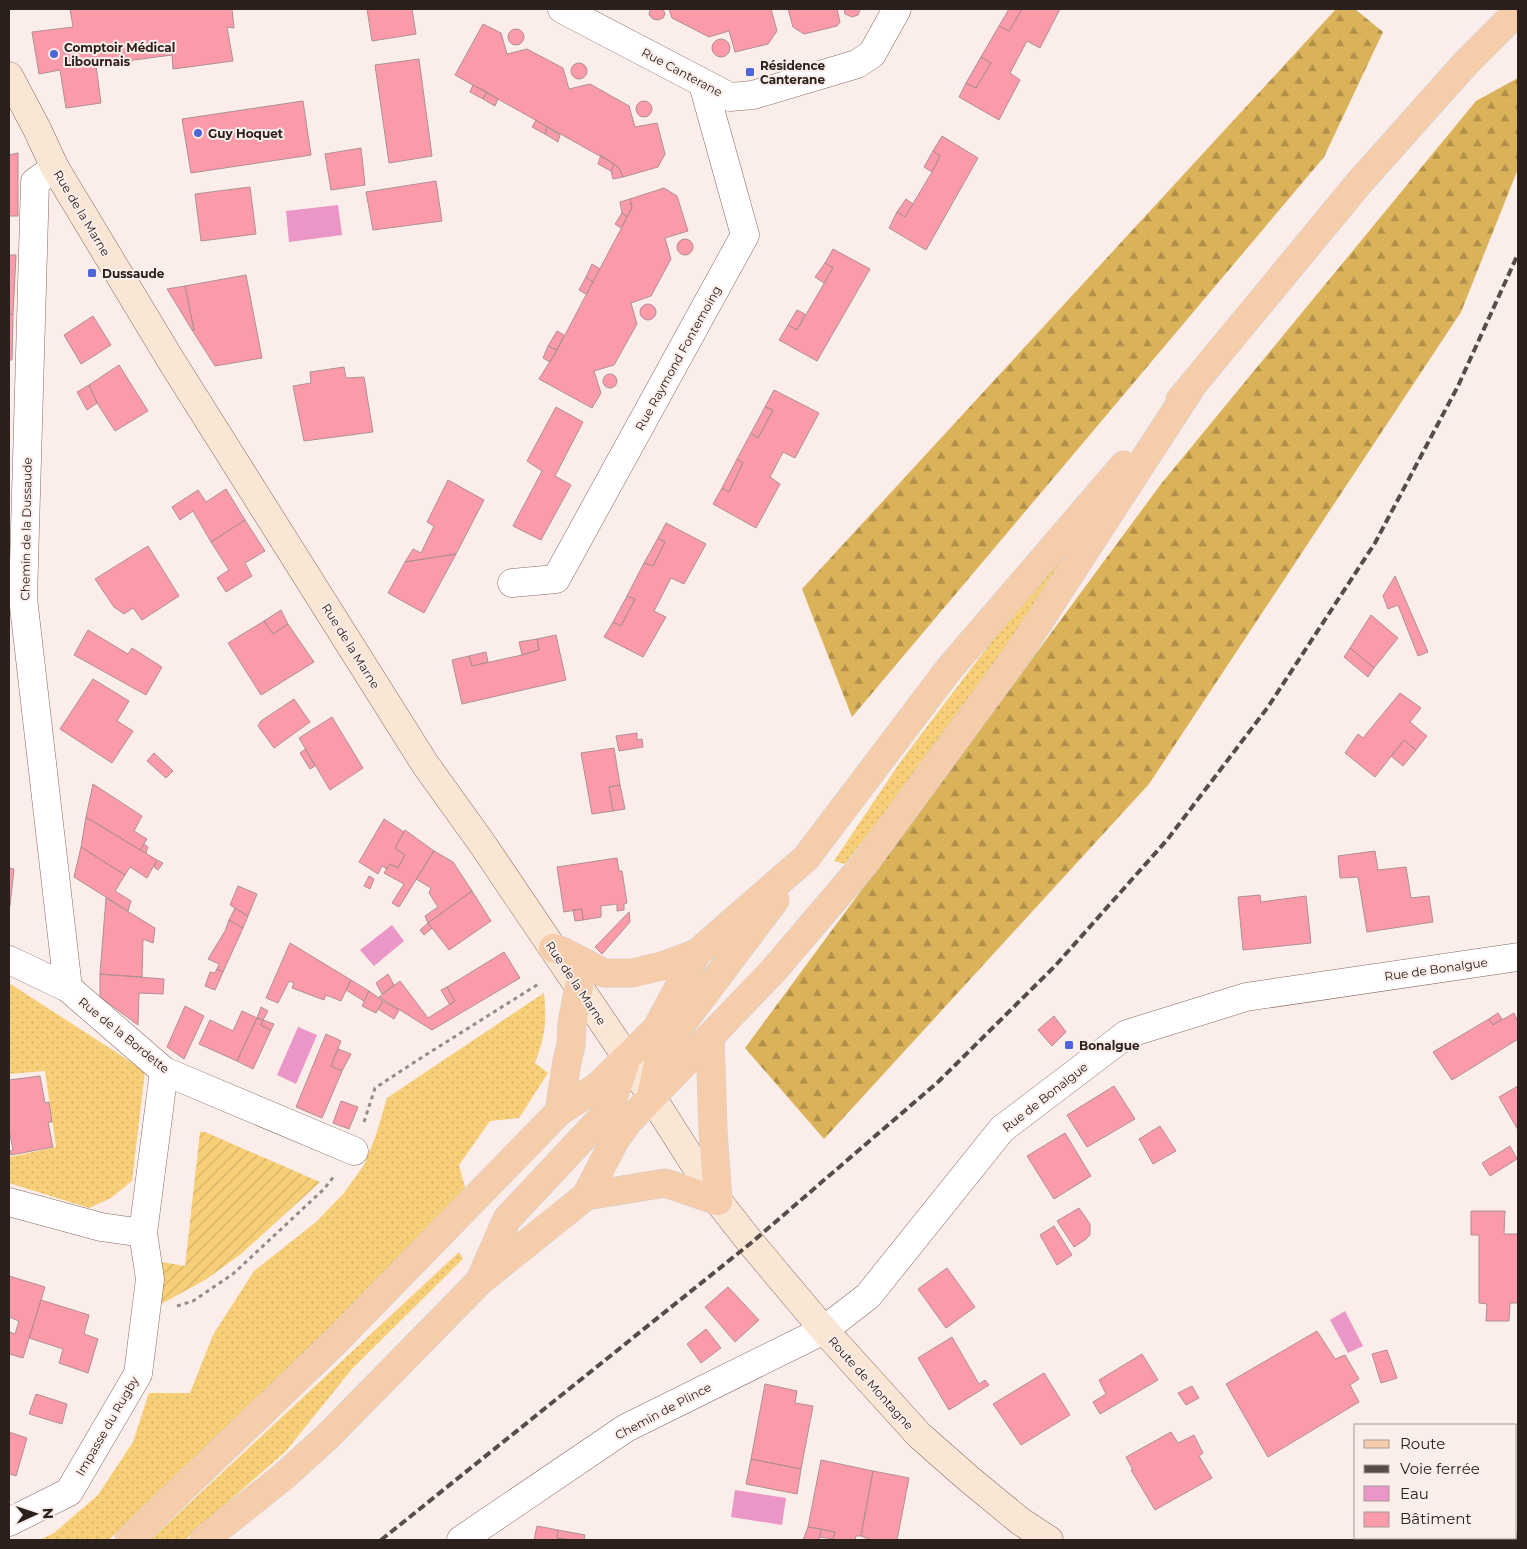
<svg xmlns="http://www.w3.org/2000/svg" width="1527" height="1549" font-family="Montserrat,sans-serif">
<defs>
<pattern id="grass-dots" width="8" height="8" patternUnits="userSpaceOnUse" patternTransform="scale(1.25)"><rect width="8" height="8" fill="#f7cf79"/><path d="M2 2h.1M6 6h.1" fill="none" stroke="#d4b168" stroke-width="1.8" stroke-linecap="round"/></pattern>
<pattern id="forest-firs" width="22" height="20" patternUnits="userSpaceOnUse" patternTransform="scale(1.25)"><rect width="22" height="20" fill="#dab259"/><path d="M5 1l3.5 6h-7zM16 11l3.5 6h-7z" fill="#b19049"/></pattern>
<pattern id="garden-furrows" width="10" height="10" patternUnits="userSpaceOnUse" patternTransform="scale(1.25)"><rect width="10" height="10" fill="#f7cf79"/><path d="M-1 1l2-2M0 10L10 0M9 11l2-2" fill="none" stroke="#d4b168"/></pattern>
</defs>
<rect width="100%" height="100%" fill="#fbede9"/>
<path fill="url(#grass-dots)" d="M1089 526 1018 641 845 864 834 861 901 761 1069 539Z
M9 983 145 1071 132 1181 111 1198 89 1208 9 1183V1151L10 1157 56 1147 45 1071 9 1074Z
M544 993C547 1020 545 1037 535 1063L548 1073 519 1118 490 1121 459 1165 466 1191 250 1409 109 1540H40L54 1533 98 1495 133 1442 149 1393H190L213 1335 254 1271 316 1222 344 1193 364 1165 376 1135 387 1098Z
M459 1252 463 1259 352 1369 286 1451 185 1540H150Z"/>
<path fill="url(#forest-firs)" d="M1336 9H1355L1383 32 1324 157 852 717 802 589Z
M1518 78V169L1461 312 1149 784 824 1139 745 1048 1161 484 1476 101Z"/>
<path fill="url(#garden-furrows)" d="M200 1132H205L320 1182 241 1254 205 1280 154 1308 156 1261 185 1266Z"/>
<path fill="#ea96c6" d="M338 205 342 235 289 242 286 211Z
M392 925 404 941 374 966 360 950Z
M298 1027 317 1035 296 1084 277 1075Z
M1345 1311 1363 1346 1348 1353 1330 1320Z
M735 1490 786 1498 782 1525 731 1517Z"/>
<path fill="#fb9aa9" stroke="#b18f93" d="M70 9H232L234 28 227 27 233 61 173 69 172 55 96 65 101 103 66 108 60 70 39 74 32 32 73 27Z
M367 9H412L416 34 372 41Z
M650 9H663L665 14 663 18 658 20 653 19 649 15Z
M669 9H771L777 31 768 44 735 52 729 31 709 37 672 18Z
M788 9H837L840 22 837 26 804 34 793 27Z
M844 9H859L860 10 858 15 852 17 845 14Z
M1009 9H1022L1009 31 999 26Z
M1022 9H1060L1040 48 1027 41 1010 73 1020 80 999 120 959 97 966 83 976 88 991 63 981 57 999 26 1009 31Z
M483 24 501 33 507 54 527 49 563 68 569 89 590 84 629 106 635 127 657 123 665 154 658 167 623 177 619 168 614 164 455 75Z
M508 37a8 8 0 1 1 16 0a8 8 0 1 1-16 0Z
M712 48a9 9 0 1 1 18 0a9 9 0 1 1-18 0Z
M981 57 991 63 976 88 966 83Z
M419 59 432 156 389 163 375 65Z
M571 71a8 8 0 1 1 16 0a8 8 0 1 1-16 0Z
M473 85 487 92 483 99 470 92Z
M487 92 498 99 495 106 483 99Z
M636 109a8 8 0 1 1 16 0a8 8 0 1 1-16 0Z
M303 101 311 155 191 173 182 119Z
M536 120 547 127 545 134 532 127Z
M547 127 560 135 558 142 545 134Z
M942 136 978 158 926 250 889 228 897 212 905 217 932 172 940 156 933 151Z
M361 148 365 185 331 190 325 154Z
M933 151 940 156 932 172 924 167Z
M18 153V216H9V155Z
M601 155 614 164 611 171 598 164Z
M614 164 619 168 623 177 613 179 611 171Z
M436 181 442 221 373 230 366 192Z
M250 187 256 234 201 241 195 194Z
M664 188 677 196 688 231 665 238 671 259 651 296 631 303 637 324 614 365 594 371 601 393 592 408 539 379 557 350 632 208 630 199Z
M630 199 632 208 627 217 622 213 620 202Z
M906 199 913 204 905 217 897 212Z
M622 213 627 217 621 228 615 224Z
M677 247a8 8 0 1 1 16 0a8 8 0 1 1-16 0Z
M833 249 870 269 817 361 779 340 788 325 797 330 833 268 825 263Z
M9 255H16L13 314H9Z
M825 263 833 268 824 283 815 277Z
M592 264 600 269 593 282 586 277Z
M246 275 262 358 215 366 192 330H194L185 286Z
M586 277 593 282 586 294 579 290Z
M185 286 194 330H192L167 289Z
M640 312a8 8 0 1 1 16 0a8 8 0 1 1-16 0Z
M797 310 805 314 797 330 788 325Z
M9 314H13L12 360H9Z
M93 316 111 345 81 364 64 335Z
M557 331 564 335 557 350 548 346Z
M548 346 557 350 550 362 543 358Z
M119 365 148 411 115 431 97 403 89 385Z
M344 367 346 378 364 377 373 432 304 441 293 386 311 383 310 372Z
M603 381a7 7 0 1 1 14 0a7 7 0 1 1-14 0Z
M89 385 97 403 87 410 77 392Z
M774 390 819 413 795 458 783 452 770 477 780 484 756 528 713 504 722 488 729 492 743 463 737 459 751 433 758 438 773 410 765 407Z
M556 407 583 422 555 476 571 485 541 540 513 526 542 471 527 461Z
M765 407 773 410 758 438 751 433Z
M737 459 743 463 729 492 722 488Z
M448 480 484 500 456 554 405 562 413 549 421 553 434 526 427 522Z
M226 489 245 520 211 542 193 511 180 520 172 507 198 490 206 502Z
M245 520 265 551 245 563 252 576 226 592 217 578 229 570 211 542Z
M666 523 706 544 684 584 671 578 654 611 666 617 643 657 604 637 613 622 621 626 635 599 627 596 644 563 653 566 665 542 658 538Z
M658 538 665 542 653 566 644 563Z
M148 546 179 596 142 620 133 608 124 614 114 607 95 579Z
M456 554 424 613 388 593 405 562Z
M1395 576 1428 652 1418 656 1398 605 1388 609 1383 596Z
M627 596 635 599 621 626 613 622Z
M281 610 288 624 273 634 264 621Z
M1371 615 1398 638 1374 668 1350 648Z
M264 621 273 634 288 624 314 662 261 695 228 643Z
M88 630 128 654 132 648 162 667 146 695 74 655Z
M556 635 566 680 462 704 452 660 469 656 472 666 522 655 539 650 537 639Z
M537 639 539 650 522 655 519 642Z
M1350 648 1374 668 1368 677 1344 657Z
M486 652 488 662 472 666 469 656Z
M93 679 129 701 117 721 133 731 112 763 60 729Z
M1400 693 1421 708 1410 722 1427 736 1416 750 1404 740 1375 777 1345 753 1358 734 1363 738Z
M294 699 310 722 274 748 258 726 261 721Z
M332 717 363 768 330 790 299 738Z
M637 733V740L642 739 643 747 619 751 616 736Z
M1404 740 1416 750 1403 766 1391 756Z
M614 748 620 785 609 787 613 811 592 814 581 753Z
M305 749 315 766 310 769 300 753Z
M154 753 173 771 166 778 147 761Z
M93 784 142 816 134 831 147 839 140 850 86 817Z
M620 785 625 809 613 811 609 787Z
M86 817 157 860 147 878 130 867 125 875 81 847Z
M384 819 404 832 395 848 405 855 398 868 390 864 387 869 382 866 378 874 359 862Z
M405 830 434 851 399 907 392 903 404 884 384 873 390 864 398 868 405 855 395 848Z
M144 844 148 847 146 853 140 850Z
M81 847 125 875 115 891 131 901 128 911 74 877Z
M434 851 453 862 472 891 428 923 425 916 438 907 429 893 431 888 416 879Z
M1375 851 1378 870 1406 867 1411 898 1429 896 1433 922 1367 932 1358 877 1340 878 1338 856Z
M617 858 619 871H622L627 903 624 904V910L617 911V904L601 906V917L583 920 582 909 564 912 557 867Z
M157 860 163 863 158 870 154 867Z
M9 868 14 869 10 906H9Z
M369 876 374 879 370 889 364 886Z
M238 886 257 894 248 916 230 905Z
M472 891 491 921 449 950 428 923Z
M1260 895 1261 902 1306 896 1311 943 1243 950 1238 897Z
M106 898 155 928 153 943 143 939 142 977 100 974Z
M235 908 248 916 243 928 229 920Z
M582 909 583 920 575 921 573 910Z
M629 912 630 922 602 954 595 947Z
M229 920 243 928 223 972 217 969 219 964 208 959 225 931Z
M428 923 432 928 424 935 420 930Z
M290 943 351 980 341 1001 326 995 324 1000 292 988 294 983 289 981 278 1003 266 998Z
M504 952 520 978 432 1030 379 997 400 981 428 1018 455 1001 447 987Z
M217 969 223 972 215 990 205 986 210 972 215 973Z
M100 974 164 979 163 994 139 993 138 1025 100 997Z
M388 974 394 985 382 994 376 983Z
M351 980 369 991 364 1001 346 990Z
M447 987 455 1001 450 1005 441 990Z
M369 991 383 1001 376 1013 362 1006Z
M383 1001 399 1010 394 1019 378 1009Z
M185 1006 204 1016 184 1059 167 1047Z
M261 1007 268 1011 263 1020 257 1018Z
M242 1011 257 1018 237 1061 199 1044 210 1020 233 1031Z
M1498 1013 1502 1019 1493 1025 1489 1019Z
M1514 1013 1518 1022V1039L1452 1080 1433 1052 1489 1019 1493 1025Z
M1054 1016 1066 1032 1052 1046 1038 1030Z
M257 1018 263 1020 261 1025 271 1030 253 1069 237 1061Z
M263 1020 274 1024 271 1030 261 1025Z
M326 1034 341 1041 331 1066 342 1071 322 1118 296 1107Z
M338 1049 351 1054 342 1071 331 1066Z
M40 1076 45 1103 49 1102 52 1122H48L53 1147 11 1155 10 1151 13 1150 9 1129V1080Z
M1114 1086 1135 1119 1087 1147 1067 1115Z
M1518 1086V1130L1499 1097Z
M341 1101 358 1107 349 1129 333 1123Z
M1160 1126 1176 1151 1153 1164 1139 1139Z
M1065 1133 1091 1176 1054 1199 1027 1156Z
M1510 1146 1517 1159 1490 1176 1482 1163Z
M1079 1208 1090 1224V1235L1085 1240 1074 1247 1057 1221Z
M1471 1211H1505L1504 1234H1518V1303H1510L1509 1321H1486L1487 1304 1479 1303V1235H1471Z
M1054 1226 1072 1255 1057 1265 1040 1235Z
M947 1268 975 1307 946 1328 918 1289Z
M9 1276 45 1287 23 1358 9 1354V1332L15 1334 19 1321 9 1317Z
M728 1287 759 1320 735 1342 705 1307Z
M41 1300 89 1315 84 1334 98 1339 88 1373 59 1363 63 1349 29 1338Z
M706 1329 721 1348 701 1363 687 1344Z
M1317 1331 1335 1359 1345 1355 1359 1379 1350 1385 1359 1402 1268 1457 1226 1384Z
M952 1337 979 1384 985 1380 989 1385 949 1410 918 1358Z
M1387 1350 1397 1378 1381 1383 1372 1354Z
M1142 1354 1158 1380 1100 1414 1093 1402 1106 1394 1099 1380Z
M1044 1373 1070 1415 1021 1445 993 1404Z
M765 1384 797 1391 795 1403 813 1406 801 1469 751 1459Z
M1192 1386 1199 1398 1186 1405 1178 1393Z
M36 1394 67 1404 62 1424 29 1414Z
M9 1432 27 1438 16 1476 9 1474Z
M1171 1432 1178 1443 1194 1435 1203 1453 1199 1456 1212 1478 1155 1510 1131 1470H1133L1126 1457Z
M751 1459 801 1469 797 1494 746 1484Z
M821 1460 873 1471 861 1536H856L855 1540H833L835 1532 808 1527Z
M873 1471 909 1478 897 1540H871L861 1536Z
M537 1526 558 1530 557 1538 570 1540H534Z
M808 1527 821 1529 819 1540H803Z
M821 1529 835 1532 833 1539 820 1537Z
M558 1530 585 1535 584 1540H570L557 1538Z
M1516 1533 1518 1534V1540H1496V1538H1516Z"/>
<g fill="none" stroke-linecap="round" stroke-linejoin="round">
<g stroke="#886a62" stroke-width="29">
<path id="street" d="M562 9 730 97 753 95 857 64 872 54 897 9
M55 168 35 182 23 598 68 988
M512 583 556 579 745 235 703 84
M9 960 68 988 164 1071 354 1151
M9 1202 101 1227 143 1233
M9 1522 69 1492 138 1374 150 1279 143 1233 164 1071
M461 1540 626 1428 824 1330 868 1296 1002 1129 1127 1034 1246 997 1518 957"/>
</g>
<g stroke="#886a62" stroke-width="29">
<path id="secondary" d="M9 76 37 129 55 168 172 362 425 764 481 842 627 1058 718 1201 751 1243 824 1330 919 1435 969 1479 1020 1521 1049 1540"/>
</g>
<g stroke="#d1cecd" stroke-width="29">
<path id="primary" d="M1180 400 1359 183 1465 64 1518 11
M553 948 564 952 604 973H632L662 966 697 953 806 858 949 669 1124 465
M651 1097 660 1053 775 900
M559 1112 567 1061 571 1045 572 1023 579 987
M586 1196 665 1183 718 1201 713 1131 710 1037
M481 1278 507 1219 609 1110 625 1064
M129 1540 337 1340 559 1112 598 1086 657 1028 697 953
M204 1540 284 1476 327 1437 480 1281 586 1196 615 1140 628 1122 773 971 865 863 1018 654 1192 386"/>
</g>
<path stroke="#978a86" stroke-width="3" stroke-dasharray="4 4" stroke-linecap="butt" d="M364 1122 375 1088 424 1056 540 983
M177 1306 193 1301 233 1274 324 1189 335 1175"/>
<use href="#street" stroke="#fff" stroke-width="28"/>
<use href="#secondary" stroke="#fae6d5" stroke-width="28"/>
<use href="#primary" stroke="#f6cdab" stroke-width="28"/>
<path stroke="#594c48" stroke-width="4" stroke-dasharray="8 4" stroke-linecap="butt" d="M381 1540 751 1243 938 1082 1055 966 1167 840 1268 707 1375 543 1458 386 1518 254"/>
</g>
<g fill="#4c66da" stroke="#fbede9" stroke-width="2">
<circle cx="54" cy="54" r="5"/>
<rect x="745" y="67" width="10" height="10" rx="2.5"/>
<circle cx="198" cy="133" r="5"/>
<rect x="87" y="268" width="10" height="10" rx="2.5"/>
<rect x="1064" y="1040" width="10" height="10" rx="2.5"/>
</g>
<g text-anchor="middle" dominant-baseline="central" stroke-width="4" stroke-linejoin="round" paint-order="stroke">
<g font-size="12" font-weight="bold" fill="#2c201c" stroke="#fbede9" text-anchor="start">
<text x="64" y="47">Comptoir Médical<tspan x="64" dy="14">Libournais</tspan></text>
<text x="760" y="65">Résidence<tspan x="760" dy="14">Canterane</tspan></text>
<text x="208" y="133">Guy Hoquet</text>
<text x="102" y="273">Dussaude</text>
<text x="1079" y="1045">Bonalgue</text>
</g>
<g font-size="12" fill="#2c201c" stroke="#fbede9">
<text transform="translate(682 72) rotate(28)">Rue Canterane</text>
<text transform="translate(82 213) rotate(59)">Rue de la Marne</text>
<text transform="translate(678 358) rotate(-61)">Rue Raymond Fontemoing</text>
<text transform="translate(26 529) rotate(-89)">Chemin de la Dussaude</text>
<text transform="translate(351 646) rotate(58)">Rue de la Marne</text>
<text transform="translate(1436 969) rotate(-8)">Rue de Bonalgue</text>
<text transform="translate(576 983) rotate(56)">Rue de la Marne</text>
<text transform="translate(124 1035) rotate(39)">Rue de la Bordette</text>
<text transform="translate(1045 1097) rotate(-38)">Rue de Bonalgue</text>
<text transform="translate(871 1383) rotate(48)">Route de Montagne</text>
<text transform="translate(663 1411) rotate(-28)">Chemin de Plince</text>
<text transform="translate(107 1426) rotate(-60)">Impasse du Rugby</text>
</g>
</g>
<rect width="1527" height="1549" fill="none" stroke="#2c201c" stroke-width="20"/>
<rect x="1354" y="1424" width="162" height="115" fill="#fbede9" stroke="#a89b97"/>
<rect x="1364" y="1440" width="25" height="8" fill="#f6cdab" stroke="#a89b97"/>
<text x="1400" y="1449" font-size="15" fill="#2c201c">Route</text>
<rect x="1364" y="1465" width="25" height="8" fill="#594c48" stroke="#a89b97"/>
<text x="1400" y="1474" font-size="15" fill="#2c201c">Voie ferrée</text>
<rect x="1364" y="1486" width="25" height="15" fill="#ea96c6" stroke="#a89b97"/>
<text x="1400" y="1499" font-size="15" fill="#2c201c">Eau</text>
<rect x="1364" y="1512" width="25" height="15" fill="#fb9aa9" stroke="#a89b97"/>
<text x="1400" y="1524" font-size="15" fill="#2c201c">Bâtiment</text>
<g transform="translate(35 1514) rotate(87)" stroke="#fbede9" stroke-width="4" paint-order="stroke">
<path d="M0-4L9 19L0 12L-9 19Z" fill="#2c201c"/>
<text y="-8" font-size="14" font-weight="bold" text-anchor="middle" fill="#2c201c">N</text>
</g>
</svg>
